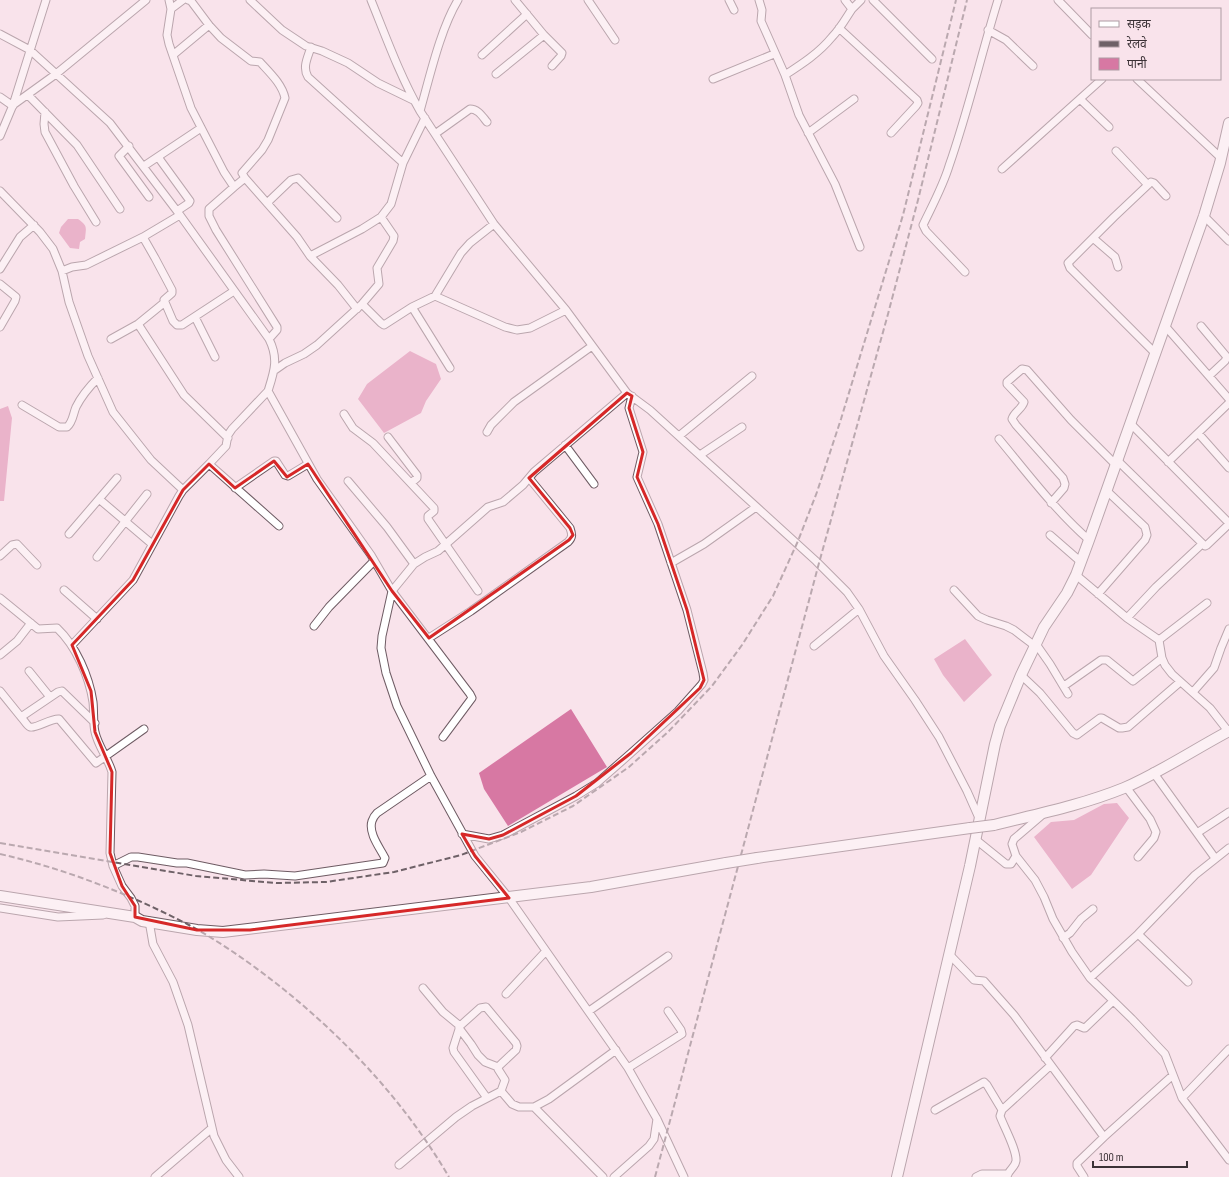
<svg xmlns="http://www.w3.org/2000/svg" width="1229" height="1177" font-family="'Sofia Sans Condensed','Noto Sans Devanagari',sans-serif">
<rect width="100%" height="100%" fill="#f9e3eb"/>
<path fill="#d778a3" d="M68 219H78C88 226 86 227 85 239L80 242 79 249 70 248 59 233 61 227Z
M410 351 436 364 441 379 426 401 421 413 384 433 358 399 367 384Z
M8 406 12 418 4 501H0V409Z
M965 639 992 675 964 702 943 675 934 659Z
M571 709 607 767 508 826 484 789 479 773Z
M1117 803 1129 818 1091 875 1072 889 1034 837 1051 822 1074 820 1104 804Z"/>
<g fill="none" stroke-linecap="round" stroke-linejoin="round">
<g stroke="#6e5b63" stroke-width="9">
<path id="minor" d="M169 0 171 9 167 35 169 44 191 108 224 172 234 187 245 178 297 237 310 256 362 229 381 217 391 204 403 163 425 118
M188 0 191 1 209 25 221 38 251 61 260 62C270 73 282 84 285 98L268 140 262 150 242 173 245 178
M250 0 282 30 306 46 322 51 348 63 378 83 413 100
M371 0C386 37 400 76 420 111
M458 0C440 30 430 76 420 111L494 224 566 310 627 393 650 410 816 561 847 592 859 609 884 656 915 700 939 737 967 791 979 818
M515 0 544 35 562 53 561 56 552 66
M588 0 615 40
M729 0 734 10
M759 0 762 10 761 21 785 75C802 64 819 53 832 37 840 29 846 18 852 9
M845 0 852 9 861 0
M873 0 932 59
M1058 0 1092 35
M171 9 183 0
M839 28 917 100 918 103 916 106 891 133
M988 30 1006 40 1033 66
M0 34 30 50 110 123 180 215 269 339C279 359 274 372 268 391L317 479 371 555 392 591 382 636 381 648 386 673 397 706 431 776 475 856 509 898 628 1068 657 1119 684 1177
M311 47C308 57 302 67 308 77L403 163
M173 55 209 25
M482 55 527 14
M496 74 544 35
M785 75 799 115 835 184 860 247
M713 79 774 54
M1137 79 1221 158
M28 95 77 145 120 209
M0 97 13 106
M1080 99 1109 127
M13 105 56 74 146 0
M45 112 44 124 45 132 74 186 96 222
M808 133 854 99
M435 134 470 109C478 109 482 116 487 122
M0 136 13 105 46 0
M129 146 119 156 149 197
M1116 151 1148 185
M158 157 190 201 189 203 177 211
M144 166 201 128
M1002 169 1102 79
M234 187 209 209V216L216 230 277 327V330L269 339
M0 191 40 232 53 249 62 271 69 302 88 356 113 412 151 460 183 490
M267 203 291 180 298 178 337 218
M1204 216 1229 241
M143 237 155 258 172 290V293L164 300 173 321 177 325H182L234 291
M1093 238 1115 257 1118 267
M310 256 338 285 357 309
M0 269 20 237 34 225
M62 271 72 267 86 265 143 237 180 215
M965 272 926 231 923 225C932 206 943 186 949 166 968 112 981 55 998 0
M0 284 16 297 15 301 0 327
M435 296 461 253 470 243 494 224
M362 304 381 323 384 325 412 307 435 296 505 327 517 330 530 328 566 310
M412 307 450 368
M195 317 215 357
M138 324 184 395 228 438
M1201 326 1227 357 1225 361 1209 376
M1166 327 1229 399
M111 339 138 324 165 302
M1156 354 1070 268 1068 263 1114 217 1151 182 1154 183 1166 196
M275 370 285 363 304 354 317 345 362 304 379 284 377 268 393 241 394 236 381 217
M268 391 232 429 228 435 226 446 209 464 279 526
M22 405 59 427H67C73 422 73 414 76 407 82 395 89 387 98 378
M344 414 353 428 373 443 434 508V511L428 516V519L478 591
M1131 424 1229 523
M487 432 491 425 514 402 592 346
M1198 433 1229 468
M679 436 752 376
M388 437 417 475V478L411 483
M999 439C1028 474 1055 510 1089 540
M565 445 594 484
M700 455 742 427
M1118 461 1205 546 1207 545 1229 524
M1168 462 1229 403
M348 481 387 527 414 564
M235 488 274 461H276L285 475 288 476 308 464
M99 499 152 544
M1051 503 1064 488 1065 484 1063 478 1016 425 1012 419C1014 412 1022 409 1024 402L1007 384V382L1022 369 1027 370 1071 420 1116 465
M69 534 117 478
M1050 535 1081 562
M0 556 12 545 17 544 37 565
M97 557 147 494
M671 563 704 544 756 507
M1076 575 1127 618 1159 640 1162 658 1165 665 1172 674 1210 708 1228 731
M64 590 97 619
M954 590 978 616 987 620 1006 626 1014 630 1035 646
M1098 594 1145 540 1147 535 1145 527 1107 491
M0 598 38 629 57 628C76 646 89 676 93 702 94 711 93 724 95 732 98 746 108 758 112 772L110 853 113 866 122 886 131 898 135 906V917
M1127 618 1156 587 1202 544
M314 626 329 607 374 561
M429 638 471 611 568 542C573 537 572 534 570 528L529 478
M1159 640 1207 603
M1036 644 1050 664 1068 694
M72 645 133 580 179 496 183 490 209 464
M814 646 859 609
M0 655 17 641 31 623
M29 671 50 697
M1021 675 1040 693 1073 733 1077 735 1100 718H1102L1119 728H1122L1128 727 1180 682
M1064 686 1101 660H1107L1133 681 1162 658
M0 691 21 717 58 692 62 691 95 723
M1193 692 1214 668 1221 648 1229 629
M21 717C24 720 27 726 30 727 36 729 51 718 59 719L96 763 144 729
M443 737 472 698 470 694 392 591 414 564 425 557 438 551 488 507 503 502 523 485 534 472 627 393
M1153 772 1215 858
M1126 787 1150 819 1156 832 1154 838 1138 857
M1042 815 1014 839 1012 844 1016 856 1035 880 1044 897 1053 919 1072 952 1090 978 1132 1019 1165 1054 1182 1098 1229 1160
M1197 833 1229 812
M462 834 489 839 503 835 576 796 597 783 631 753 678 711 702 684 704 680 703 673 687 610 658 524 637 477 643 452 629 408 632 396
M975 839 1006 864H1011L1016 856
M113 866 131 857H138L177 863H187L245 875 264 874 295 876 383 863 385 858C380 848 368 833 372 821 373 818 375 815 377 813L431 776
M0 908 58 917 103 915
M149 921 153 944 173 982 188 1025 214 1136 226 1160 239 1177
M1138 934 1188 982
M1063 938 1070 933 1081 919 1093 909
M949 954 974 980 984 981 1014 1015 1104 1137
M1090 978 1138 934 1195 875 1229 848
M423 988 443 1012 460 1026 480 1008 486 1007 516 1043 517 1046 516 1050 499 1066 498 1069 505 1080 501 1091 512 1104 519 1107H534L549 1099 616 1050
M506 994 546 951
M589 1011 668 956
M460 1026 453 1048 454 1052 487 1098
M459 1028 471 1044 478 1055 485 1062 498 1067
M1045 1058 1074 1026 1077 1025 1084 1028H1085L1113 1001
M628 1068 682 1034 681 1030 668 1011
M1182 1098 1229 1049
M534 1107 603 1177
M935 1110 984 1082 987 1085 1002 1110
M399 1165 456 1117 472 1106 501 1091
M155 1177 212 1128
M614 1177 649 1146 654 1139 657 1119
M976 1177 982 1174H1007
M1007 1177C1008 1170 1015 1168 1016 1161 1017 1150 1004 1127 1000 1116L1002 1110 1051 1065
M1084 1177 1077 1166V1163L1104 1137 1173 1075"/>
</g>
<g stroke="#6e5b63" stroke-width="12">
<path id="highway" d="M994 825C1038 814 1082 805 1124 788 1159 773 1195 749 1229 731
M757 858 970 828
M0 896 135 917 142 921 197 930 223 932 591 887 726 863
M897 1177 970 866 995 744 1000 726 1021 675 1044 627 1067 593 1076 575 1089 540 1204 216 1220 163 1229 123"/>
</g>
<use href="#minor" stroke="#fff" stroke-width="7"/>
<use href="#highway" stroke="#fff" stroke-width="10"/>
<path stroke="#6e6167" stroke-width="2" stroke-dasharray="6 3" stroke-linecap="butt" d="M0 843 196 876 276 883 326 882 394 872 461 855 521 832 573 806 629 767 668 732 712 686 742 645 773 596 798 541 817 492 841 419 903 215 956 0
M0 854C66 869 129 894 189 925 222 943 253 965 282 988 348 1041 406 1104 449 1177
M655 1177 819 563 888 314 918 200 967 0"/>
<g stroke="#6e5b63" stroke-width="12" stroke-linecap="butt">
<path id="highway-bridge" d="M970 828 994 825
M726 863 757 858"/>
</g>
<use href="#highway-bridge" stroke="#fff" stroke-width="10"/>
</g>
<path d="M0 0H1229V1177H0ZM627 393 632 396 629 408 643 452 637 477 658 524 687 610 704 680 700 688 631 753 576 796 503 835 489 839 462 834 475 856 509 898 250 930H197L135 917V906L122 886 110 853 112 772 95 732 91 691 72 645 133 580 183 490 209 464 235 488 274 461 287 477 308 464 392 591 429 638 569 540 573 535 570 528 529 478Z" fill="#f9e3eb" fill-opacity=".55" fill-rule="evenodd"/>
<path fill="none" stroke="#d62828" stroke-width="3" stroke-linejoin="round" d="M627 393 632 396 629 408 643 452 637 477 658 524 687 610 704 680 700 688 631 753 576 796 503 835 489 839 462 834 475 856 509 898 250 930H197L135 917V906L122 886 110 853 112 772 95 732 91 691 72 645 133 580 183 490 209 464 235 488 274 461 287 477 308 464 392 591 429 638 569 540 573 535 570 528 529 478Z"/>
<rect x="1091" y="8" width="130" height="72" fill="#f9e3eb" stroke="#ad9ca3"/>
<rect x="1099" y="21" width="20" height="6" fill="#ffffff" stroke="#ad9ca3"/>
<text x="1127" y="28" font-size="12" fill="#3b3236">सड़क</text>
<rect x="1099" y="41" width="20" height="6" fill="#6e6167" stroke="#ad9ca3"/>
<text x="1127" y="48" font-size="12" fill="#3b3236">रेलवे</text>
<rect x="1099" y="58" width="20" height="12" fill="#d778a3" stroke="#ad9ca3"/>
<text x="1127" y="68" font-size="12" fill="#3b3236">पानी</text>
<path d="M1093 1161v6h94v-6" fill="none" stroke="#3b3236" stroke-width="2"/>
<text x="1099" y="1161" font-size="12" fill="#3b3236" stroke="#f9e3eb" stroke-width="3" paint-order="stroke">100 m</text>
</svg>
